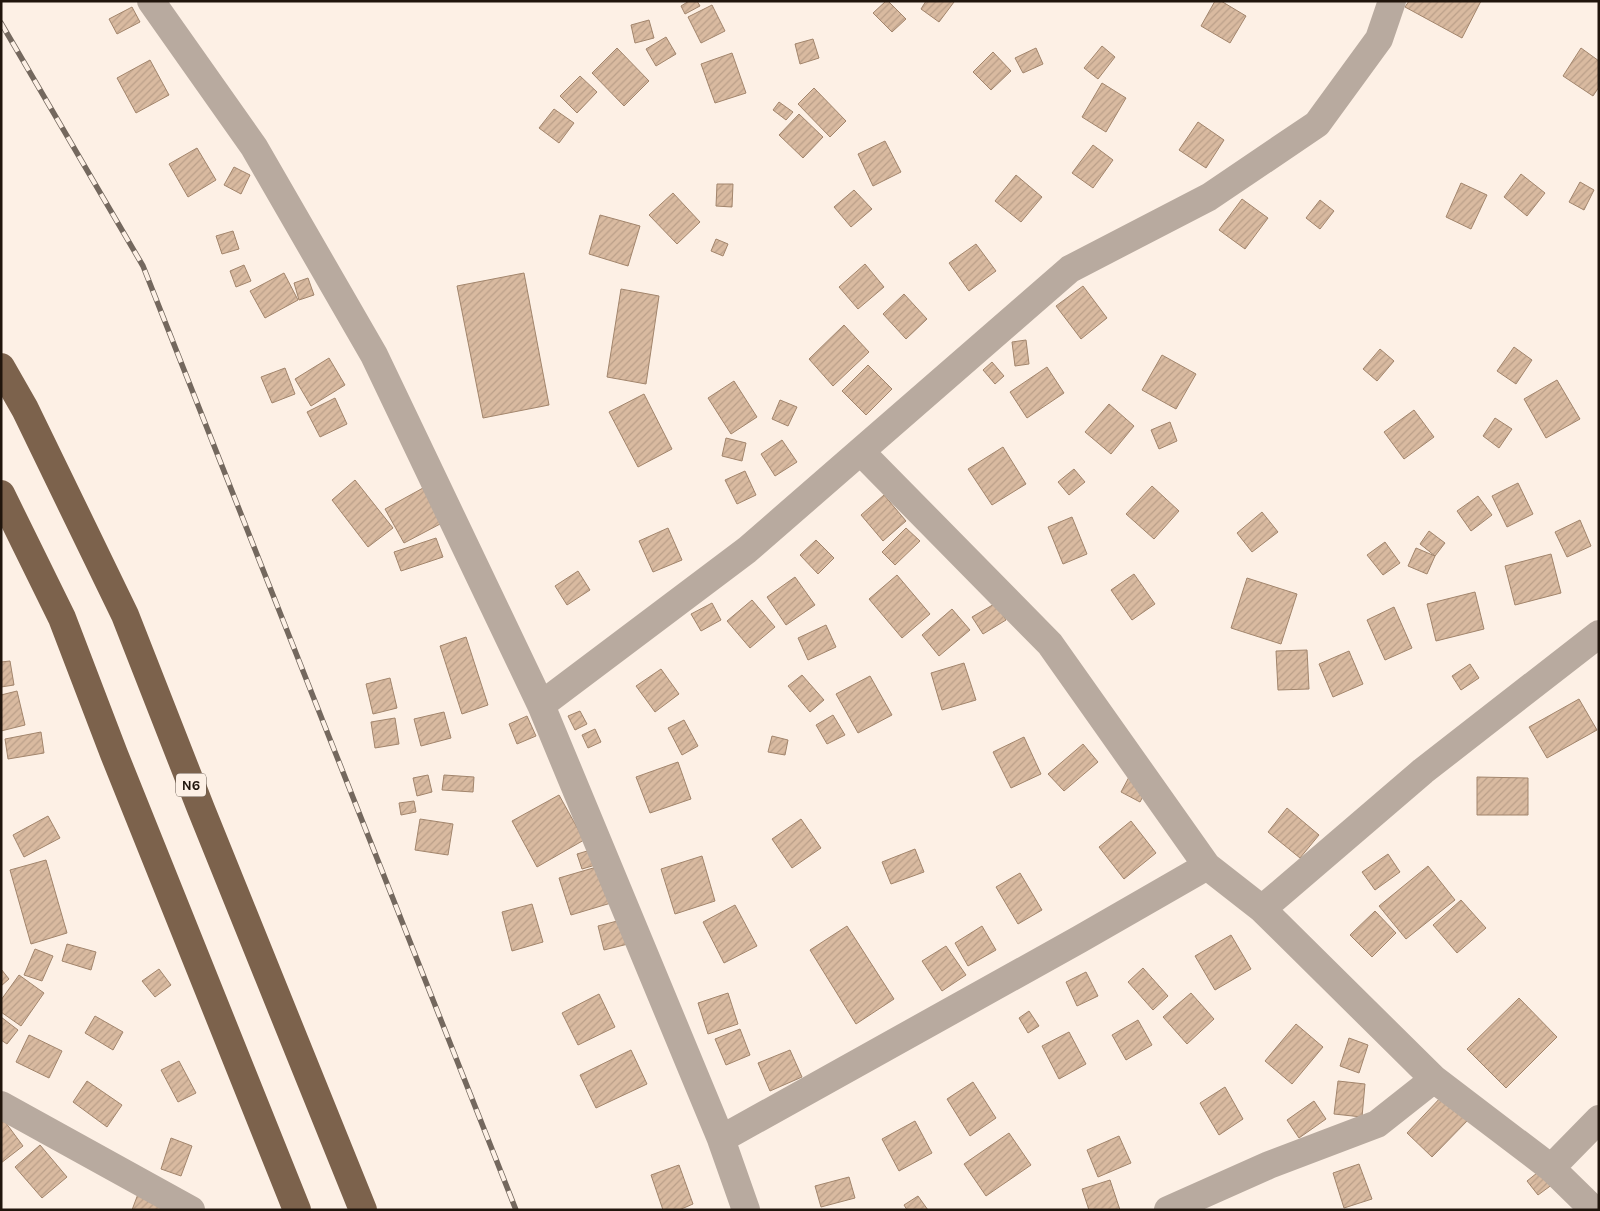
<svg xmlns="http://www.w3.org/2000/svg" width="1600" height="1211" font-family="Karla,sans-serif">
<defs>
<pattern id="building-hatch" width="6" height="6" patternUnits="userSpaceOnUse" patternTransform="scale(1.25)"><rect width="6" height="6" fill="#d9baa0"/><path d="M-1 1l2-2M0 6l6-6M5 7l2-2" fill="none" stroke="#ba9f89"/></pattern>
</defs>
<rect width="100%" height="100%" fill="#fdf0e5"/>
<path fill="url(#building-hatch)" stroke="#a2856c" d="M689 1H697L700 6 685 14 681 6Z
M886 1H888L906 19 892 32 873 13Z
M926 1H953L954 2 939 22 921 9Z
M1215 1H1221L1246 16 1230 43 1201 26Z
M1409 1H1481L1462 38 1405 7Z
M712 5 725 31 701 43 688 17Z
M132 7 140 22 117 34 109 19Z
M649 20 654 38 635 43 631 25Z
M666 37 676 54 656 66 646 49Z
M813 39 819 58 800 64 795 44Z
M1102 46 1115 57 1098 79 1084 68Z
M617 48 649 81 624 106 592 73Z
M1036 48 1043 64 1023 73 1015 58Z
M1581 48 1599 61V87L1593 96 1563 76Z
M993 52 1011 71 991 90 973 72Z
M732 53 746 93 715 103 701 64Z
M150 60 169 95 136 113 117 78Z
M580 76 597 92 577 113 560 96Z
M1102 83 1126 98 1106 132 1082 117Z
M814 88 846 121 830 137 798 104Z
M779 102 793 112 786 120 773 110Z
M554 109 574 123 559 143 539 128Z
M799 114 823 137 803 158 779 135Z
M1198 122 1224 140 1206 168 1179 150Z
M885 141 901 172 873 186 858 154Z
M1093 145 1113 160 1093 188 1072 173Z
M197 148 216 180 188 197 169 164Z
M234 167 250 175 241 194 224 185Z
M1521 174 1545 193 1527 216 1504 197Z
M1016 175 1042 197 1021 222 995 201Z
M1580 182 1594 190 1584 210 1569 202Z
M1461 183 1487 195 1471 229 1446 217Z
M717 184H733L732 207 716 206Z
M854 190 872 209 851 227 834 207Z
M673 193 700 222 677 244 649 215Z
M1242 199 1268 218 1245 249 1219 230Z
M1320 200 1334 211 1320 229 1306 218Z
M600 215 640 226 628 266 589 254Z
M233 231 239 249 222 254 216 236Z
M716 239 728 244 723 256 711 251Z
M976 244 996 271 969 291 949 263Z
M865 264 884 287 858 309 839 287Z
M244 265 251 281 236 287 230 271Z
M284 273 298 300 265 318 250 291Z
M524 273 549 405 483 418 457 286Z
M308 278 314 295 299 300 294 283Z
M1083 286 1107 318 1081 339 1056 306Z
M621 289 659 296 646 384 607 377Z
M904 294 927 319 906 339 883 314Z
M844 325 869 352 833 386 809 359Z
M1026 340 1029 364 1015 366 1012 342Z
M1514 347 1532 360 1516 384 1497 371Z
M1380 349 1394 361 1377 381 1363 369Z
M1162 355 1196 374 1176 409 1142 390Z
M329 358 345 385 311 406 295 379Z
M992 362 1004 376 995 384 983 370Z
M868 365 892 389 866 415 842 391Z
M1047 367 1064 393 1027 418 1010 392Z
M285 368 295 394 272 403 261 377Z
M1557 380 1580 419 1546 438 1524 399Z
M734 381 757 417 731 434 708 398Z
M644 394 672 449 638 467 609 412Z
M335 398 347 424 320 437 307 412Z
M780 400 797 407 788 426 772 419Z
M1109 404 1134 426 1111 454 1085 432Z
M1414 410 1434 437 1404 459 1384 432Z
M1495 418 1512 429 1499 448 1483 436Z
M1170 422 1177 441 1159 449 1151 430Z
M726 438 746 443 742 461 722 456Z
M782 440 797 462 775 476 761 454Z
M1003 447 1026 484 992 505 968 469Z
M1074 469 1085 482 1069 495 1058 482Z
M745 471 756 495 737 504 725 480Z
M355 480 393 528 368 547 332 500Z
M1518 483 1533 514 1507 527 1492 496Z
M1152 486 1179 511 1154 539 1126 514Z
M423 488 442 523 404 543 385 509Z
M884 495 906 521 883 541 861 515Z
M1478 496 1492 515 1471 531 1457 511Z
M1262 512 1278 532 1252 552 1237 533Z
M1072 517 1087 554 1063 564 1048 527Z
M1580 520 1591 546 1567 557 1555 532Z
M668 528 682 560 653 572 639 541Z
M906 528 920 541 895 565 882 552Z
M1429 531 1445 543 1435 556 1420 544Z
M436 538 443 557 401 571 394 552Z
M816 540 834 558 818 574 800 555Z
M1385 542 1400 563 1383 575 1367 555Z
M1416 548 1435 556 1427 574 1408 566Z
M1551 554 1561 593 1515 605 1505 566Z
M578 571 590 590 567 605 555 586Z
M1134 574 1155 604 1132 620 1111 590Z
M897 575 930 614 902 638 869 599Z
M795 577 815 605 786 625 767 597Z
M1247 578 1297 594 1281 644 1231 628Z
M1475 592 1484 629 1436 641 1427 604Z
M752 600 775 627 750 648 727 621Z
M712 603 721 620 701 631 691 614Z
M996 603 1006 620 983 634 972 617Z
M1394 607 1412 648 1385 660 1367 620Z
M952 609 970 630 939 656 922 635Z
M826 625 836 647 808 660 798 638Z
M466 637 488 705 462 714 440 646Z
M1307 650 1309 689 1278 690 1276 651Z
M1349 651 1363 684 1333 697 1319 664Z
M10 661 14 685 1 687V662Z
M964 663 976 700 942 710 931 673Z
M1470 664 1479 678 1461 690 1452 676Z
M661 669 679 694 655 712 636 686Z
M802 675 824 700 810 712 788 686Z
M870 676 892 715 858 733 836 694Z
M390 678 397 708 373 714 366 684Z
M17 691 25 725 1 731V695Z
M1579 699 1597 730 1547 758 1529 727Z
M580 711 587 724 575 730 568 716Z
M444 712 451 738 421 746 414 719Z
M833 715 845 735 827 744 816 725Z
M527 716 536 736 517 744 509 724Z
M395 718 399 744 375 748 371 722Z
M684 720 698 746 682 755 668 728Z
M595 729 601 742 588 748 582 735Z
M41 732 44 753 8 759 5 739Z
M772 736 788 740 785 755 768 752Z
M1024 737 1041 774 1011 788 993 752Z
M1083 744 1098 762 1064 791 1048 774Z
M678 762 691 799 650 813 636 777Z
M428 775 432 792 417 796 413 778Z
M444 775 474 777 473 792 442 790Z
M1129 777 1148 787 1140 802 1121 792Z
M1477 777 1528 778V815H1477Z
M559 795 584 840 537 867 512 821Z
M414 801 416 812 401 815 399 803Z
M1287 808 1319 835 1300 858 1268 832Z
M48 816 60 838 24 857 13 835Z
M420 819 453 824 448 855 415 850Z
M801 819 821 848 792 868 772 839Z
M1131 821 1156 853 1124 879 1099 847Z
M594 849 599 864 582 869 577 854Z
M915 849 924 872 891 884 882 862Z
M1388 854 1400 872 1375 890 1362 872Z
M702 856 715 901 675 914 661 869Z
M46 860 67 933 31 944 10 870Z
M600 866 611 903 571 915 559 878Z
M1428 866 1455 900 1406 939 1379 906Z
M1020 873 1042 910 1018 924 996 887Z
M1461 900 1486 928 1457 953 1433 925Z
M532 904 543 942 512 951 502 912Z
M735 905 757 946 724 963 703 922Z
M1375 911 1396 933 1372 957 1350 935Z
M621 920 628 944 604 950 598 926Z
M847 926 894 999 856 1024 810 950Z
M982 926 996 950 968 966 955 943Z
M1231 935 1251 969 1215 990 1195 956Z
M67 944 96 952 91 970 62 961Z
M946 946 966 975 942 991 922 961Z
M35 949 53 956 42 981 24 975Z
M1143 968 1168 996 1153 1010 1128 982Z
M1 969 9 979 1 986Z
M159 969 171 985 155 997 142 981Z
M1086 972 1098 996 1077 1006 1066 982Z
M19 975 44 993 21 1026 1 1012V1000Z
M728 993 738 1024 708 1034 698 1003Z
M1191 993 1214 1019 1187 1044 1163 1017Z
M599 994 615 1027 578 1045 562 1013Z
M1519 998 1557 1037 1506 1088 1467 1049Z
M1029 1011 1039 1026 1028 1033 1019 1018Z
M95 1016 123 1032 113 1050 85 1033Z
M1 1017 18 1030 7 1044 1 1040Z
M1138 1020 1152 1045 1126 1060 1112 1035Z
M1296 1024 1323 1047 1292 1084 1265 1061Z
M740 1029 750 1055 726 1065 715 1039Z
M1069 1032 1086 1064 1059 1079 1042 1046Z
M29 1035 62 1051 49 1078 16 1062Z
M1349 1038 1368 1045 1359 1073 1340 1066Z
M631 1050 647 1084 596 1108 580 1075Z
M790 1050 802 1077 770 1091 758 1063Z
M179 1061 196 1093 178 1102 161 1070Z
M87 1081 122 1105 107 1127 73 1102Z
M1338 1081 1365 1084 1362 1117 1334 1114Z
M973 1082 996 1118 970 1136 947 1099Z
M1225 1087 1243 1119 1219 1135 1200 1103Z
M1443 1095 1469 1119 1432 1157 1407 1133Z
M1314 1101 1326 1119 1299 1138 1287 1120Z
M3 1119 23 1146 1 1163V1121Z
M915 1121 932 1153 899 1171 882 1139Z
M1009 1133 1031 1165 986 1196 964 1164Z
M1119 1136 1131 1163 1098 1177 1087 1150Z
M171 1138 192 1146 181 1176 161 1169Z
M40 1145 67 1177 42 1198 15 1167Z
M1359 1164 1372 1199 1344 1208 1333 1173Z
M679 1165 693 1204 679 1210H663L651 1175Z
M1542 1169 1553 1184 1538 1195 1527 1181Z
M849 1177 855 1198 821 1207 815 1186Z
M1110 1180 1120 1210H1089L1082 1189Z
M138 1194 169 1210H132Z
M918 1196 928 1210H907L904 1205Z"/>
<g fill="none" stroke-linecap="round" stroke-linejoin="round">
<path stroke="#b8aa9f" stroke-width="28" d="M151 1 254 147 374 355 541 705 721 1139 746 1210
M861 452 1050 644 1207 866
M541 705 747 550 1070 269 1209 197 1317 124 1379 39 1392 1
M1262 909 1423 771 1599 634
M1 1105 191 1210
M721 1139 1080 939 1207 866 1262 909 1434 1079 1551 1168 1594 1210
M1551 1168 1599 1119
M1168 1210 1269 1165 1377 1124 1434 1079"/>
<path stroke="#7c624c" stroke-width="28" d="M1 367 25 409 125 615 201 809 363 1210
M1 494 62 618 114 754 297 1210"/>
<g stroke="#74685e" stroke-width="5.5">
<path id="rail" d="M1 23 143 266 516 1210"/>
</g>
<use href="#rail" stroke="#fdf0e5" stroke-width="4" stroke-dasharray="11" stroke-linecap="butt"/>
</g>
<g text-anchor="middle" dominant-baseline="central" stroke-width="4.5" stroke-linejoin="round" paint-order="stroke">
<rect fill="#fdf0e5" stroke="#62574d" stroke-width="1" x="176" y="773.5" width="30" height="23" rx="4"/>
<g font-size="14" font-weight="bold" fill="#20150c">
<text x="191" y="785">N6</text>
</g>
</g>
<rect width="1600" height="1211" fill="none" stroke="#20150c" stroke-width="5"/>
</svg>
